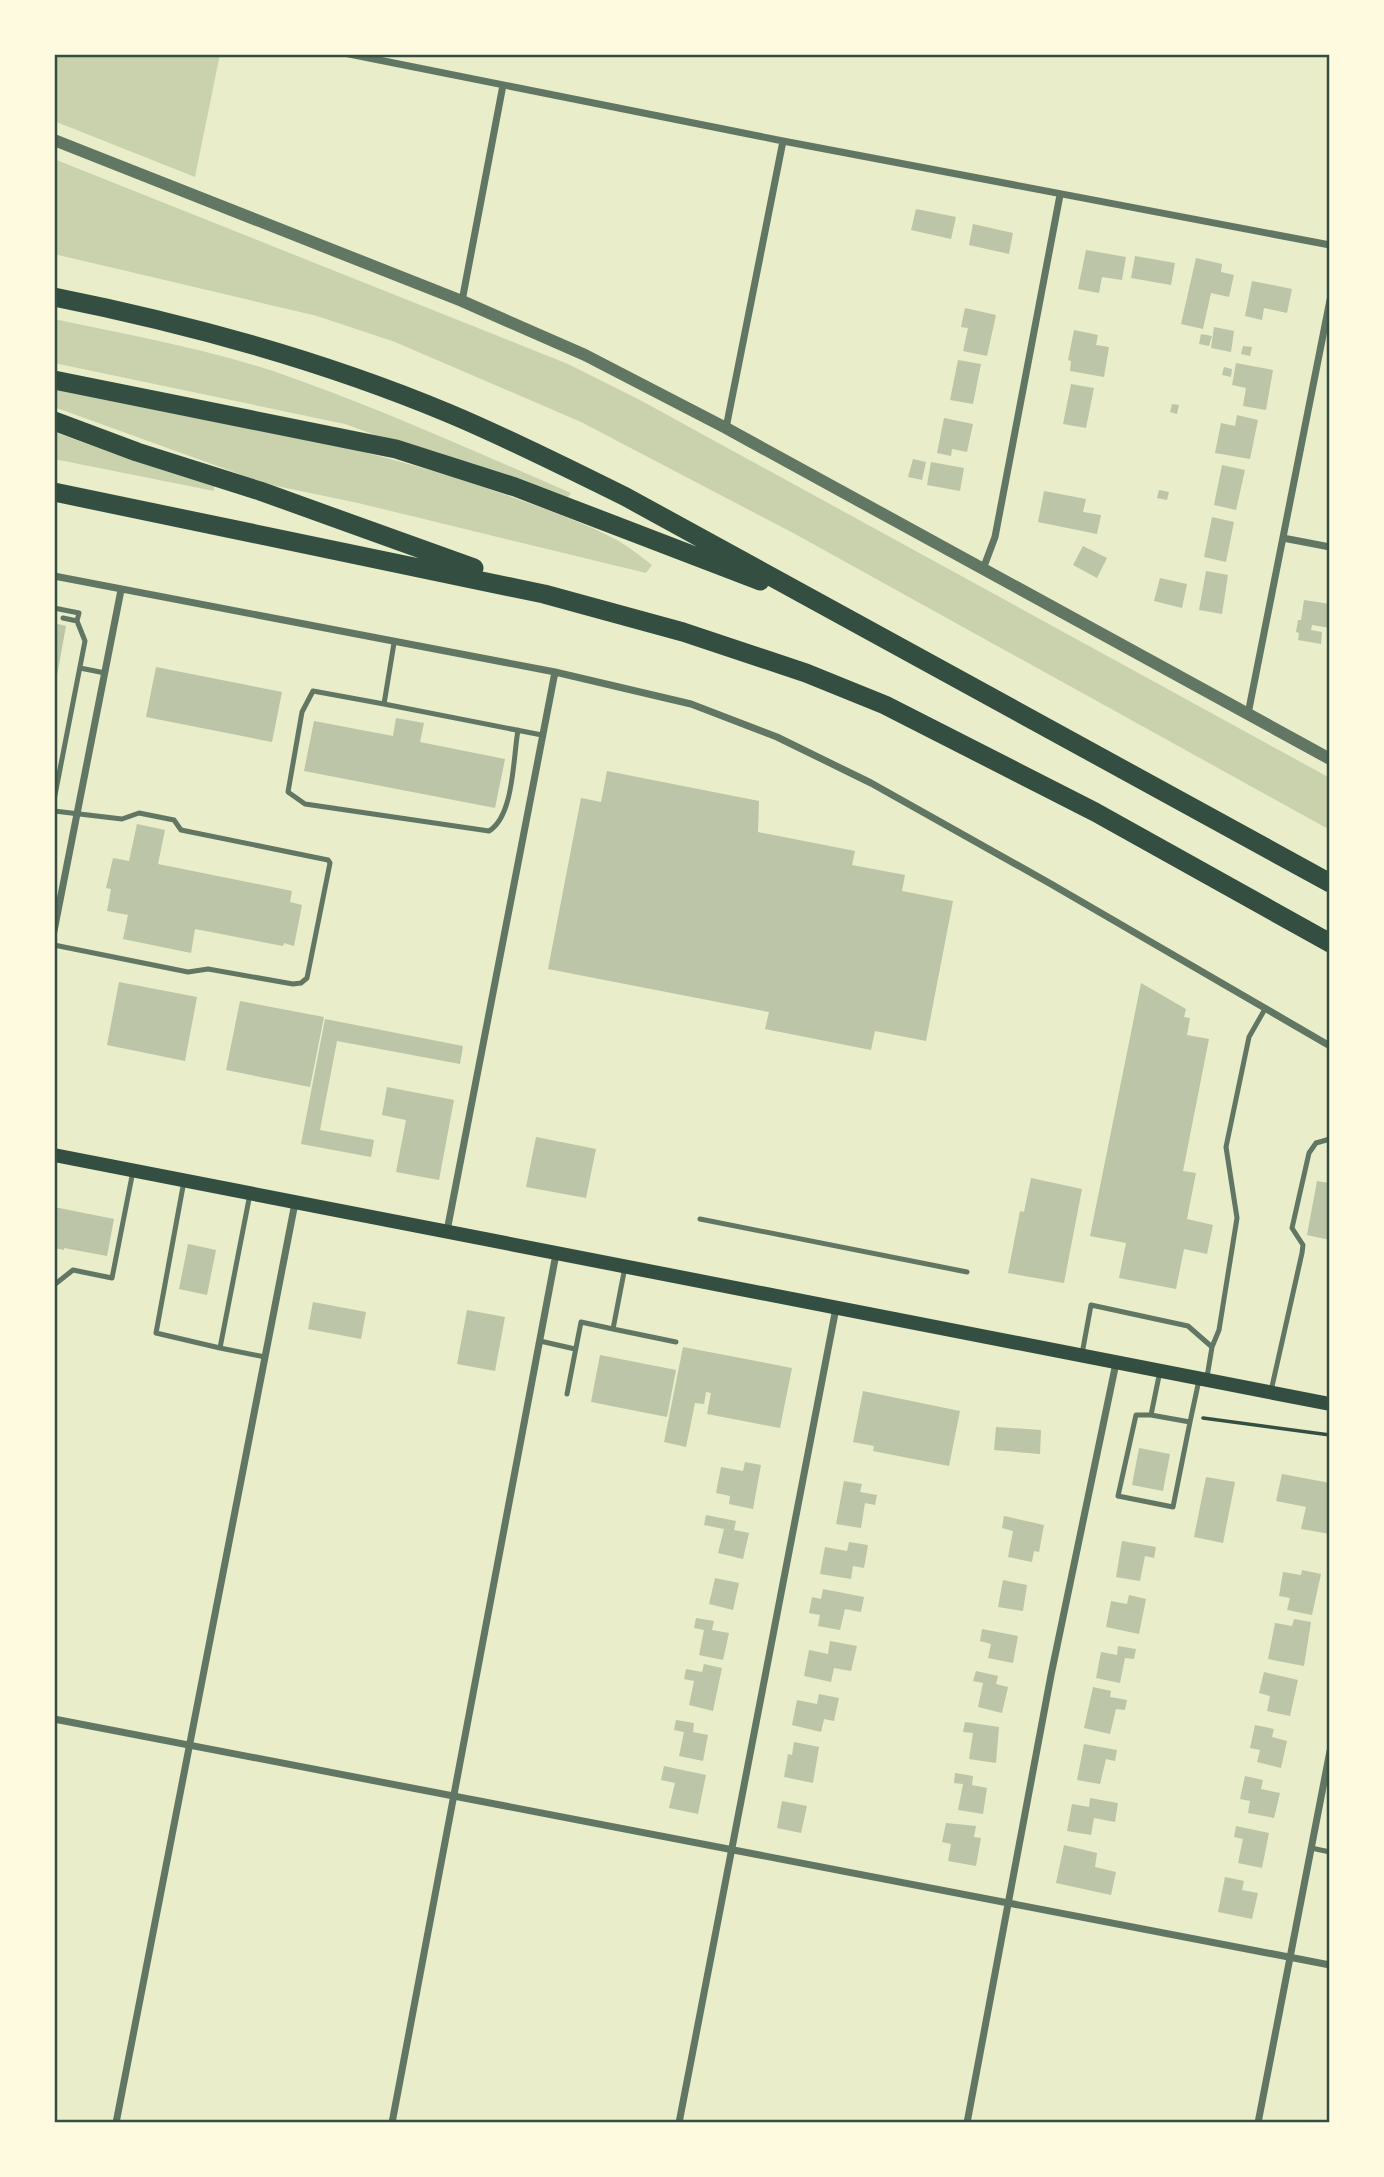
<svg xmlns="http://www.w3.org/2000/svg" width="1384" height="2177" font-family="'Asap Condensed',sans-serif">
<rect width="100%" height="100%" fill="#e9edc9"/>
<path fill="#cad2ad" d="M54 54H220L195 177 54 121Z
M54 159 568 364 640 400 1330 778V830L795 534 581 422 395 342 317 316 54 254Z
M54 319C128 335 204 348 276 372 377 407 474 451 571 493L568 497 434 451 381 437 345 424 54 363Z
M54 387C207 418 363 443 509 496 544 509 580 521 613 538 627 545 640 556 652 565L646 573 358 503 267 484 54 407Z
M54 432 118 455 214 485V491L54 459Z"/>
<path fill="#bcc5a7" d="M916 209 956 217 951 239 911 230Z
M973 224 1013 233 1009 254 969 245Z
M1086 250 1126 257 1122 280 1102 277 1099 293 1078 289Z
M1135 256 1175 263 1171 285 1131 278Z
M1196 258 1222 264 1221 272 1234 275 1229 297 1211 293 1203 329 1181 324Z
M1252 281 1292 289 1287 313 1264 308 1262 320 1245 316Z
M965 308 996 315 987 356 963 351 968 328 961 327Z
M1214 327 1234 331 1231 352 1211 348Z
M1074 330 1098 335 1096 345 1109 347 1104 377 1070 371 1071 361 1068 360Z
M1201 334 1212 336 1209 346 1199 344Z
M1243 346 1252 347 1250 356 1241 354Z
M958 360 981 364 973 404 950 400Z
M1236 363 1273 370 1266 410 1243 406 1246 388 1232 385Z
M1224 367 1232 369 1231 377 1222 375Z
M1071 384 1094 388 1086 428 1063 424Z
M1172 404 1179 405 1177 414 1170 412Z
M1237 415 1258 420 1250 459 1215 453 1221 423 1235 426Z
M944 418 973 424 967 452 952 449 951 456 937 453Z
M913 459 926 462 922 480 908 477Z
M931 462 964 468 960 491 927 485Z
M1222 465 1245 470 1236 510 1214 505Z
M1159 490 1169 492 1167 500 1157 498Z
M1044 491 1086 499 1083 512 1101 515 1097 534 1038 522Z
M1212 517 1234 522 1226 562 1204 557Z
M1083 546 1107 558 1097 578 1073 565Z
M1206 571 1228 575 1222 614 1199 610Z
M1160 578 1187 584 1182 608 1154 601Z
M1304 600 1330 604V628L1312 625 1311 630 1322 632 1321 644 1298 640 1299 633 1296 632 1298 620H1301Z
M54 623 66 626 56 681H54Z
M156 667 282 692 272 742 146 717Z
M396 718 424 723 420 742 505 759 495 808 304 771 314 721 393 736Z
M607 771 759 801 758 832 855 851 852 865 905 875 902 891 953 901 926 1041 875 1031 871 1050 765 1029 769 1012 548 969 581 798 601 802Z
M137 824 165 830 158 864 292 891 290 902 302 905 294 946 284 943 283 946 195 929 191 953 123 939 128 915 107 911 111 889 106 888 113 858 129 861Z
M119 982 197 997 185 1061 107 1045Z
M1141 983 1186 1009 1184 1017 1190 1018 1187 1035 1209 1039 1183 1171 1196 1173 1187 1219 1213 1225 1207 1254 1184 1249 1176 1289 1119 1278 1126 1243 1090 1236Z
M240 1001 324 1017 310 1087 226 1070Z
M325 1019 463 1046 460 1064 337 1041 320 1130 374 1140 371 1157 301 1144Z
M387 1087 454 1100 439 1180 396 1172 406 1120 382 1115Z
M536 1137 596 1149 586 1198 526 1187Z
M1031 1178 1082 1189 1064 1283 1008 1273 1020 1211 1024 1212Z
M1317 1181 1330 1183V1240L1307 1235Z
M54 1207 114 1219 107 1256 64 1248V1250L54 1248Z
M188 1244 216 1250 207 1295 179 1289Z
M313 1302 366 1312 361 1339 308 1329Z
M467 1310 505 1317 495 1371 457 1364Z
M683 1347 792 1368 780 1428 707 1414 711 1393 706 1392 704 1404 695 1403 686 1447 664 1442Z
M600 1355 676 1370 667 1417 591 1402Z
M863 1391 960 1411 949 1466 873 1451 874 1446 853 1442Z
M996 1427 1041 1430 1040 1454 994 1450Z
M1139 1448 1170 1454 1163 1491 1132 1485Z
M745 1462 761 1465 753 1509 729 1504 730 1496 716 1493 721 1467 743 1471Z
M1282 1474 1330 1483V1534L1301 1529 1306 1507 1276 1501Z
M1206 1477 1235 1482 1223 1543 1194 1537Z
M844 1481 862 1484 860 1492 877 1495 875 1505 865 1503 861 1528 836 1524Z
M706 1515 736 1521 734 1530 749 1533 743 1559 718 1553 724 1529 704 1525Z
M1004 1516 1044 1525 1039 1552 1034 1551 1032 1562 1008 1557 1013 1531 1002 1528Z
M1122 1541 1156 1547 1154 1558 1145 1556 1140 1581 1116 1577Z
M849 1542 868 1545 864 1568 853 1566 851 1579 820 1574 825 1547 847 1551Z
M1302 1570 1321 1574 1312 1615 1287 1610 1290 1598 1279 1596 1283 1572 1301 1575Z
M715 1578 739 1583 733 1610 709 1604Z
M1003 1580 1027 1585 1023 1611 998 1607Z
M823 1589 864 1597 861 1612 845 1609 840 1630 818 1626 820 1615 809 1613 812 1597 821 1599Z
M1129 1595 1146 1599 1139 1634 1106 1627 1111 1601 1127 1604Z
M696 1618 714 1621 712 1630 729 1633 723 1660 699 1655 704 1630 694 1628Z
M1294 1619 1311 1622 1304 1666 1268 1659 1275 1623 1292 1626Z
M982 1629 1018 1636 1013 1663 988 1658 991 1644 980 1641Z
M830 1641 857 1646 851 1671 834 1668 831 1682 804 1676 809 1650 828 1654Z
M1118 1646 1136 1649 1134 1659 1125 1658 1120 1683 1096 1678 1101 1652 1117 1655Z
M704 1664 722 1668 713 1711 689 1705 694 1681 684 1679 686 1669 702 1672Z
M976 1671 998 1676 996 1684 1008 1687 1002 1713 978 1707 983 1683 973 1681Z
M1264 1672 1298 1680 1290 1716 1267 1711 1270 1696 1259 1693Z
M1093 1687 1111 1691 1110 1697 1127 1700 1125 1710 1116 1709 1110 1734 1084 1728Z
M819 1694 839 1698 834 1721 824 1719 821 1732 792 1725 797 1700 817 1704Z
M676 1720 694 1723 693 1732 708 1735 703 1761 679 1756 684 1732 674 1730Z
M965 1722 999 1727 996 1763 969 1759 973 1733 963 1732Z
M1255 1725 1274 1729 1272 1737 1287 1741 1281 1768 1257 1762 1260 1750 1250 1748Z
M794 1742 819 1747 813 1783 784 1777 788 1754 792 1755Z
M1084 1744 1117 1750 1115 1761 1106 1759 1100 1784 1077 1780Z
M664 1766 706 1775 698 1814 669 1808 675 1783 661 1780Z
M955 1773 973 1776 972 1785 987 1788 983 1814 958 1810 963 1784 954 1783Z
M1245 1776 1263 1780 1261 1789 1280 1793 1274 1818 1248 1813 1250 1801 1240 1799Z
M1090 1798 1118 1803 1115 1822 1094 1818 1091 1835 1067 1831 1072 1804 1089 1807Z
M782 1801 807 1806 801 1833 777 1828Z
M946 1823 976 1826 974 1837 981 1838 976 1866 948 1861 951 1844 942 1842Z
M1236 1826 1269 1833 1262 1868 1238 1863 1243 1839 1234 1837Z
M1064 1845 1097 1853 1095 1867 1116 1872 1111 1895 1056 1883Z
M1225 1877 1244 1881 1242 1890 1258 1893 1252 1919 1218 1912Z"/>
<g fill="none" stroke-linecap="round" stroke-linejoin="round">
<path stroke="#344e41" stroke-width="3.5" d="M1203 1418 1330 1435"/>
<path stroke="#617663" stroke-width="5" d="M54 608 79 613 77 621
M394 643 384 704 542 735
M80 668 105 673
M384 704 313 691 302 712 288 792 305 804 489 831C514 816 513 758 518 730
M54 800 85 641 77 621 63 618
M54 811 122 819 139 813 174 820 181 830 328 860 330 863 307 978 301 983 293 984 208 969 188 972 54 945
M184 1181 156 1333 220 1348 250 1194
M700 1219 967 1272
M54 1285 73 1270 112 1278 133 1171
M613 1329 676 1342
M540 1341 575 1349
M1212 1347 1219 1330 1237 1218 1226 1147 1249 1037 1265 1009
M220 1348 265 1357
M1082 1354 1091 1305 1188 1326 1212 1347 1207 1377
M1271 1391 1302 1253 1303 1245 1292 1228 1309 1153 1316 1143 1330 1139
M567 1394 581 1322 613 1329 625 1267
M1136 1415H1151L1190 1422 1173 1507 1118 1496Z
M1151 1415 1160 1371
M1190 1422 1199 1380
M1311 1848 1330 1852"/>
<path stroke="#617663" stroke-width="7" d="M349 54 783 141 1330 245
M462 301 503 85
M726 428 783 141
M1283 538 1330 547
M983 569 995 537 1060 195
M54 576 555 672 691 704 777 737 871 783 1051 884 1330 1046
M1248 714 1330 300
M54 931 121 590
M447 1231 555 672
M54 1719 1330 1965
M116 2123 295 1203
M392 2123 556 1254
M679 2123 836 1308
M967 2123 1051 1675 1116 1363
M1258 2123 1330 1751"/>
<path stroke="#617663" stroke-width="12" d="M54 140 462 301 585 355 726 428 1330 759"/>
<path stroke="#344e41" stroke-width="14" d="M54 1155 1330 1404"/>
<path stroke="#344e41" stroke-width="19" d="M54 297C189 324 321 360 448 413 508 438 567 468 626 497L1330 883
M54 380 396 449 515 487 760 581
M54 421 137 452 260 491 474 568
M54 492 544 594 683 632 806 673 885 705 1095 812 1330 943"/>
</g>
<rect width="1384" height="2177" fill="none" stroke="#fefae0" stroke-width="112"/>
<rect x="56" y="56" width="1272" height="2065" fill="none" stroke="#344e41" stroke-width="2.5"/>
</svg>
